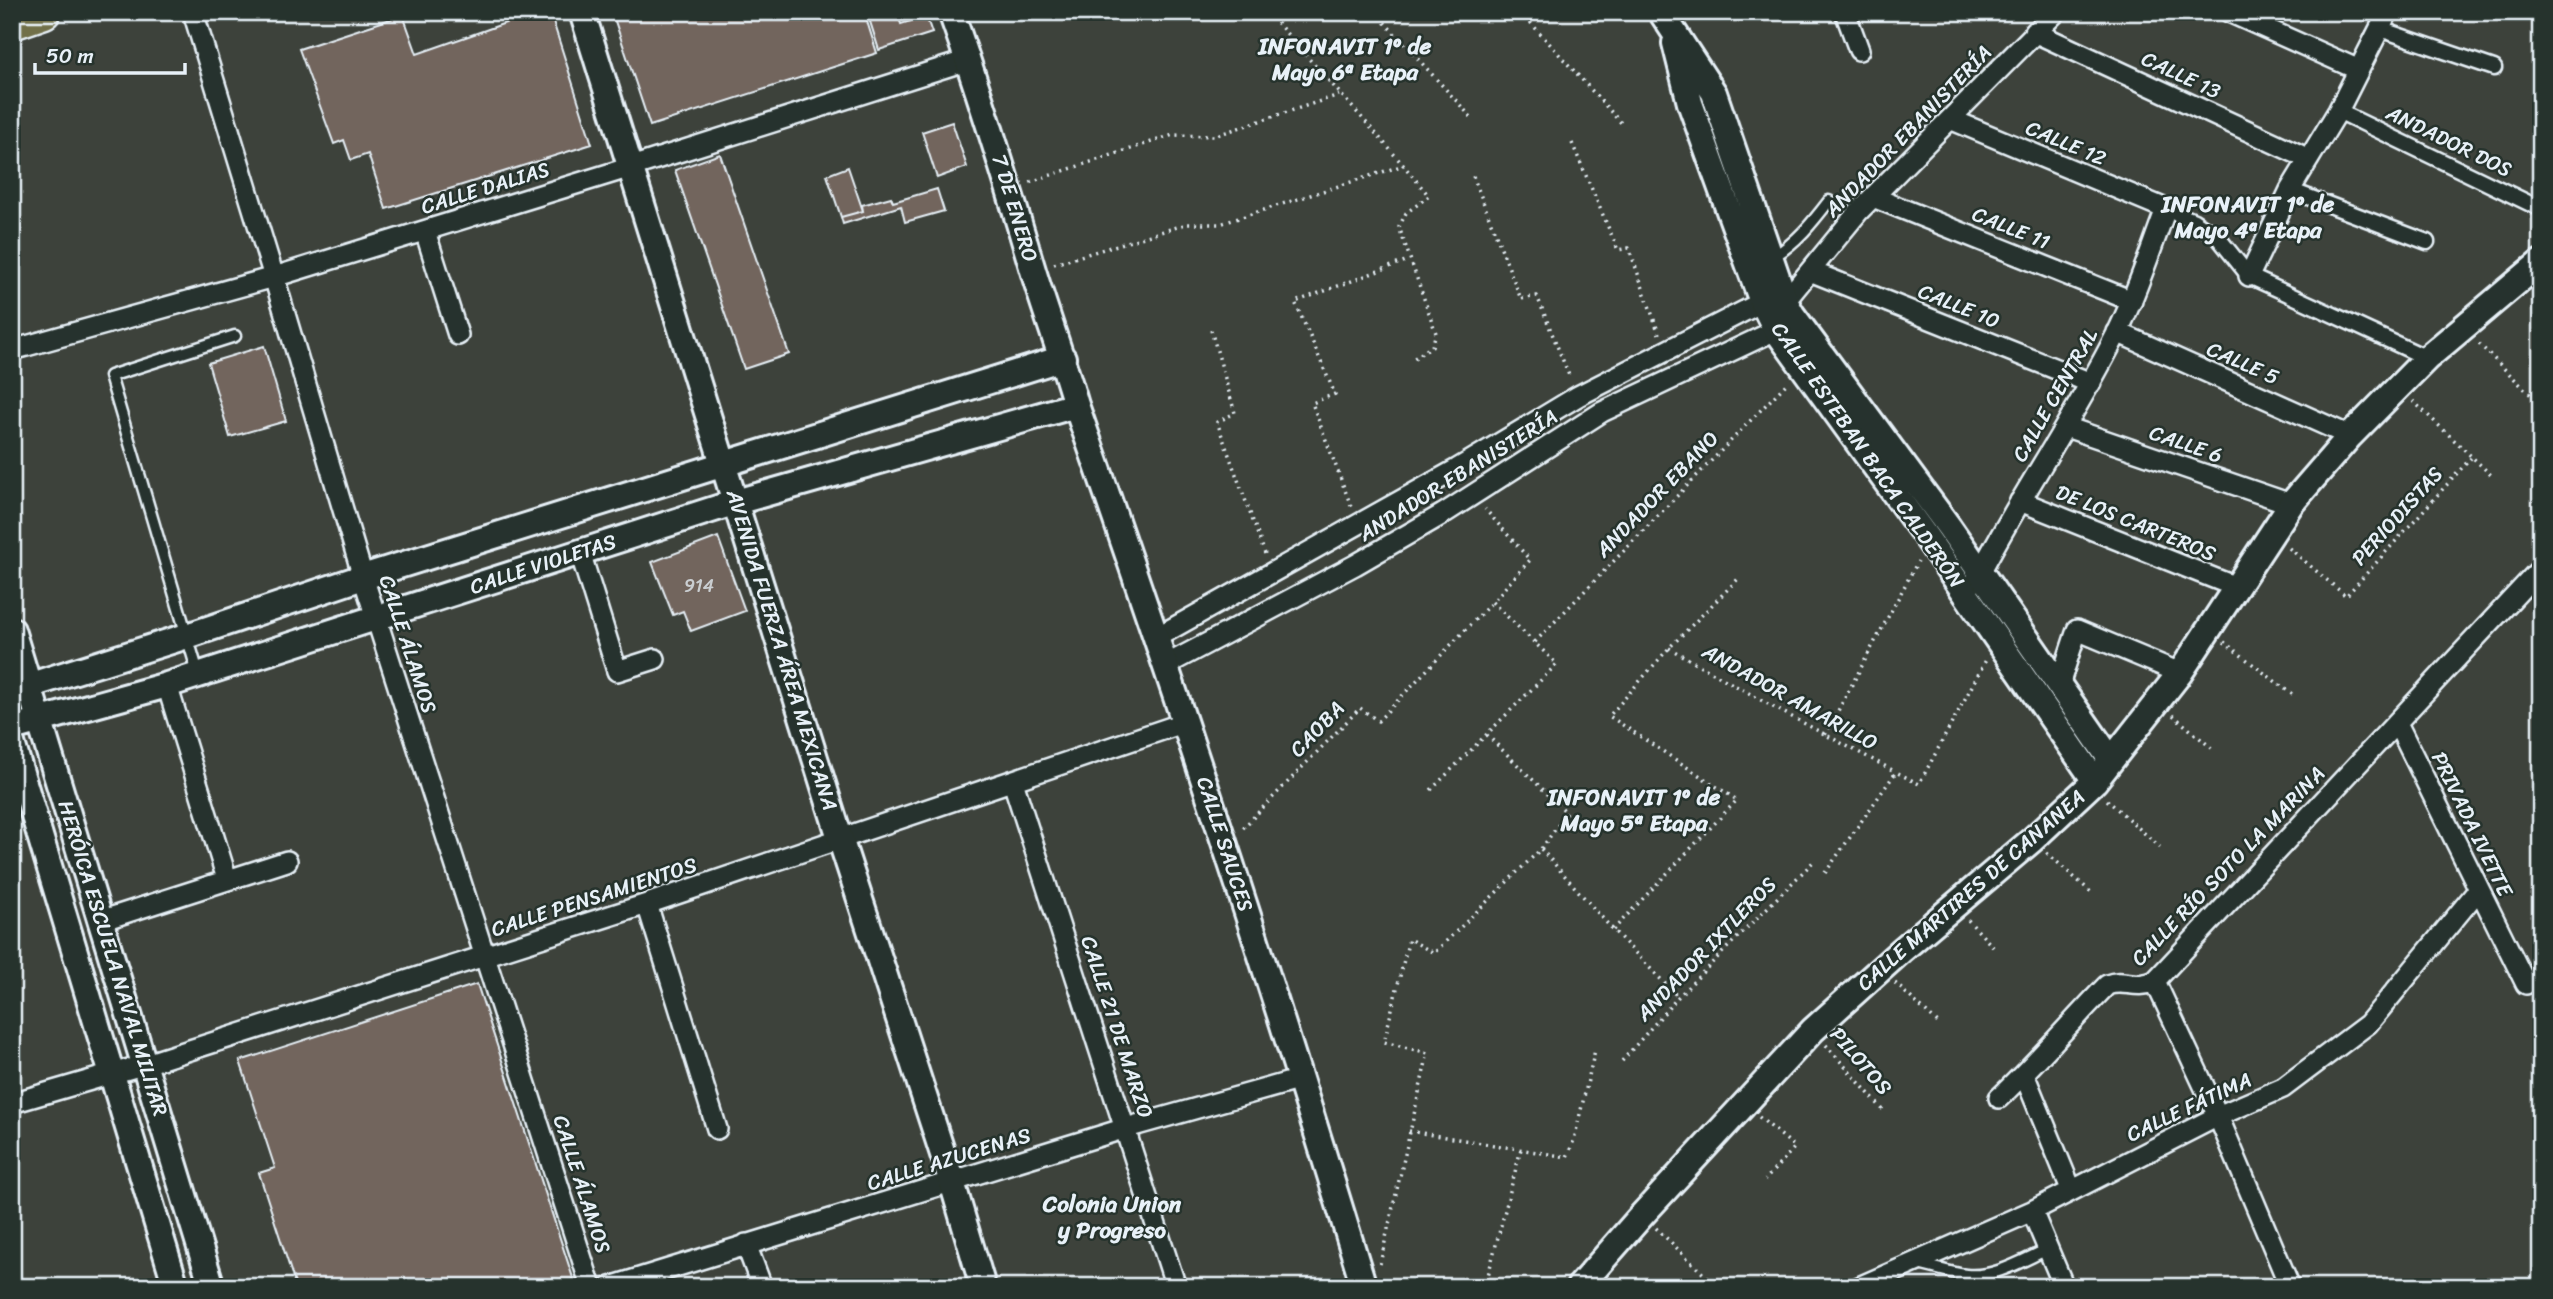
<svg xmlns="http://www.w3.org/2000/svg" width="2553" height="1299" font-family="Sriracha,sans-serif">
<rect width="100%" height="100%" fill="#3d423b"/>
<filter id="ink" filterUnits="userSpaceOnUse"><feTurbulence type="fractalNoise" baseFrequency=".0143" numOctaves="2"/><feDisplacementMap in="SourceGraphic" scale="14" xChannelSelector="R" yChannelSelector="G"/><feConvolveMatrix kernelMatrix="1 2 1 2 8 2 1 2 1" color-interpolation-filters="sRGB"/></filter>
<g filter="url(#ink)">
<path fill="#72655d" stroke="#e8f1f8" stroke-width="2" d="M537 12H550L592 144 386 209 368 154 351 160 344 140 334 144 299 49 403 15 417 54Z
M612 12H864L877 53 650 126Z
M867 12H897L901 24 926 16 932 33 879 50Z
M952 122 967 167 937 178 922 132Z
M720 154 789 354 744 369 675 170Z
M848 167 863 211 841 217 827 175Z
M937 189 944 211 905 222 901 206 843 224 841 217 863 211 862 205 891 197 893 202Z
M264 346 286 421 230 437 208 363Z
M718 537 745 611 691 631 683 611 673 615 652 562Z
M477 984 574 1281 557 1287H296L259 1173 275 1168 240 1061Z"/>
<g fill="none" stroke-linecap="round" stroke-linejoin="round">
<g stroke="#e8f1f8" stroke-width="15">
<path id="service" d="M1773 257C1797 242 1812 223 1829 201
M198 673 110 376 235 336
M1918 1264C1933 1267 1950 1273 1966 1275 1995 1278 2023 1260 2048 1249"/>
</g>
<g stroke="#e8f1f8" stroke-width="19">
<path id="pedestrian" d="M2380 29 2494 68
M2338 111 2541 209
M2290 190 2427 242
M2166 209 2194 221 2217 236 2249 276 2427 358"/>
</g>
<g stroke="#e8f1f8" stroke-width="24">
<path id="minor" d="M193 12 274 277 363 577 591 1287
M1845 12 1859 50
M2229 12 2359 70
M2034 32 2309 159
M1950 119 2166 209C2150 251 2137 293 2117 333 2074 419 2019 497 1975 582
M1873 197 2132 301
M425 231 458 335
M1810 271 2091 383
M2249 276 2290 190 2338 111 2388 12
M1778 310 1859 211 2056 12
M2117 332 2350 436
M12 350 274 277 631 167 968 60
M2066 427 2291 504
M2020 501 2236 587
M580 552 617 671 655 659
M1157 637 1457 469 1578 396 1762 302
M1166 665 1355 565 1443 514 1602 412 1776 330
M167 685 227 879
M2059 685 2077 630 2180 673
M2397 723 2526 984
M1013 782 1176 1287
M647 904 717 1129
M100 921 287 861
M2155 981 2218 1116 2290 1287
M2024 1074 2071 1189
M1999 1098C2037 1062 2071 1022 2107 985 2124 978 2135 990 2155 981L2541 568
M12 1103 146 1064 647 904 1186 722
M2032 1211 2064 1287
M746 1244 762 1287
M610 1287 1126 1128 1301 1079
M1859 1287 2032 1211 2218 1116 2283 1088 2368 1024 2479 889"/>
</g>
<g stroke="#e8f1f8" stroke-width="30">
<path id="tertiary" d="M582 12 840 838 952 1182 983 1287
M951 12C981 97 1007 182 1032 267 1046 314 1063 359 1076 405 1178 697 1275 991 1364 1287
M1661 12 1714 93 1786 303 1792 314 1949 527 2111 760
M1675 43 1690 103 1762 302 1776 330 1929 541 2095 781
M12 630 212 1287
M12 691 187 636 363 577 1063 358
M12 728 167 685 736 502 1076 405
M12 743 176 1287
M1579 1287 1642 1215 1813 1030 1902 950 2032 840 2095 781 2180 673 2291 504 2350 436 2427 358 2541 262"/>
</g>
<g stroke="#e8f1f8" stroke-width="37">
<path id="primary" d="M12 23 44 12"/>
</g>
<path stroke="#e8f1f8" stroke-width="3.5" stroke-dasharray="2 5" stroke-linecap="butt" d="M1268 12C1321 74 1378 133 1429 196L1406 213 1399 227 1436 333 1432 346 1413 359
M1375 12 1472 118
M1521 12 1622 124
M1572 143 1618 250 1629 248 1659 334
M1473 176 1521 299 1537 296 1570 378
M1030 182 1173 135 1214 136 1339 95
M1054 264 1187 224H1220L1404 165
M1211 330 1235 413 1217 422 1265 554
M2479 344 2541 405
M2413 401 2491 475
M1351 506 1312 403 1335 394 1295 302 1408 260
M2289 548 2346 596 2471 458
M1535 642 1788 382
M2224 642 2293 695
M1669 648 1775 708 1896 772
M2173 715 2215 751
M1825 735 1918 561
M1431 790 1557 664 1492 602 1530 560 1485 509
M2107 800 2160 847
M1243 828 1360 708 1378 721 1492 602
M1541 849 1613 930 1678 997
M2047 853 2092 893
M1825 873 1896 772 1919 784 1986 660
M1968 920 1994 948
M1613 930 1737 800 1609 716 1669 648 1740 577
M1895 983 1941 1026
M1826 1045 1885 1112
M1622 1061 1678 997 1814 861
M1759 1117 1795 1147 1765 1180
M1409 1131 1567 1157 1574 1140 1595 1050
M1656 1228 1717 1287
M1380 1264 1428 1053 1384 1042 1409 939 1434 953 1541 849 1567 813 1487 735
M1485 1287 1521 1149"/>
<use href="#service" stroke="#26332d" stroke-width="10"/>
<use href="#pedestrian" stroke="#26332d" stroke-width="14"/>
<use href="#minor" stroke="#26332d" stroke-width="19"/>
<use href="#tertiary" stroke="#26332d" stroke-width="24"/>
<use href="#primary" stroke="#71704a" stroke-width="32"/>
</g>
</g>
<g text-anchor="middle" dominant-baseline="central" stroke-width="5" stroke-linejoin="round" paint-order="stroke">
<g font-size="18" fill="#caced1">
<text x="699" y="586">914</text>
</g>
<g font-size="21" fill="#e8f1f8" stroke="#26332d">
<text transform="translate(2181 75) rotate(25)">CALLE 13</text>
<text transform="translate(1908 131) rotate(-46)">ANDADOR EBANISTERÍA</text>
<text transform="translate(2449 141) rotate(26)">ANDADOR DOS</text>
<text transform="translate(2066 143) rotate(23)">CALLE 12</text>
<text transform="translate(485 188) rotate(-17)">CALLE DALIAS</text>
<text transform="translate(1015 208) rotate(73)">7 DE ENERO</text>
<text transform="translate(2011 228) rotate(22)">CALLE 11</text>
<text transform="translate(1959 306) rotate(22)">CALLE 10</text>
<text transform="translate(2243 363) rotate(24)">CALLE 5</text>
<text transform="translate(2055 395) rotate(-60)">CALLE CENTRAL</text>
<text transform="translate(2186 444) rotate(19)">CALLE 6</text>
<text transform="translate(1868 455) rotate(55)">CALLE ESTEBAN BACA CALDERÓN</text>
<text transform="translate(1458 475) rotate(-32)">ANDADOR EBANISTERÍA</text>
<text transform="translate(1657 494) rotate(-46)">ANDADOR EBANO</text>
<text transform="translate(2397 516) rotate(-48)">PERIODISTAS</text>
<text transform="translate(2136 523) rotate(22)">DE LOS CARTEROS</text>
<text transform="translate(543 564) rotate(-18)">CALLE VIOLETAS</text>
<text transform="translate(408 644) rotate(72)">CALLE ÁLAMOS</text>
<text transform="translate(782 650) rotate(73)">AVENIDA FUERZA ÁREA MEXICANA</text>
<text transform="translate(1790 697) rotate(29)">ANDADOR AMARILLO</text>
<text transform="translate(1317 729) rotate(-46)">CAOBA</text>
<text transform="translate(2472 824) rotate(64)">PRIVADA IVETTE</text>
<text transform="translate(1225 844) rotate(72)">CALLE SAUCES</text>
<text transform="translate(2228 866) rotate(-46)">CALLE RÍO SOTO LA MARINA</text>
<text transform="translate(1971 890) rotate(-41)">CALLE MARTIRES DE CANANEA</text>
<text transform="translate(594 897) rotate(-18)">CALLE PENSAMIENTOS</text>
<text transform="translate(1706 949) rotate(-46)">ANDADOR IXTLEROS</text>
<text transform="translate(113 958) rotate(73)">HERÓICA ESCUELA NAVAL MILITAR</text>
<text transform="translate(1117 1027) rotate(72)">CALLE 21 DE MARZO</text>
<text transform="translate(1861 1061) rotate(49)">PILOTOS</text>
<text transform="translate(2189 1107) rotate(-25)">CALLE FÁTIMA</text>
<text transform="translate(949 1159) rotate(-17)">CALLE AZUCENAS</text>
<text transform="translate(582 1184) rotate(72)">CALLE ÁLAMOS</text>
</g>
<g font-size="23" font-weight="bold" fill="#e8f1f8" stroke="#26332d">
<text x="1345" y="46">INFONAVIT 1º de<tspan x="1345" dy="26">Mayo 6ª Etapa</tspan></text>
<text x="2248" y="204">INFONAVIT 1º de<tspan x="2248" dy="26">Mayo 4ª Etapa</tspan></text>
<text x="1634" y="797">INFONAVIT 1º de<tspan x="1634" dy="26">Mayo 5ª Etapa</tspan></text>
<text x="1112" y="1204">Colonia Union<tspan x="1112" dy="26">y Progreso</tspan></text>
</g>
</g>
<rect width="2553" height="1299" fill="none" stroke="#26332d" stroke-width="42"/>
<rect x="21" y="21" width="2511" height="1257" fill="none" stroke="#e8f1f8" stroke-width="2.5" filter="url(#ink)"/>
<path d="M35 63v10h150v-10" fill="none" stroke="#e8f1f8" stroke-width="3.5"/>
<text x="46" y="63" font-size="21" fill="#e8f1f8" stroke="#26332d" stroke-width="5" paint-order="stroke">50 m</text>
</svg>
